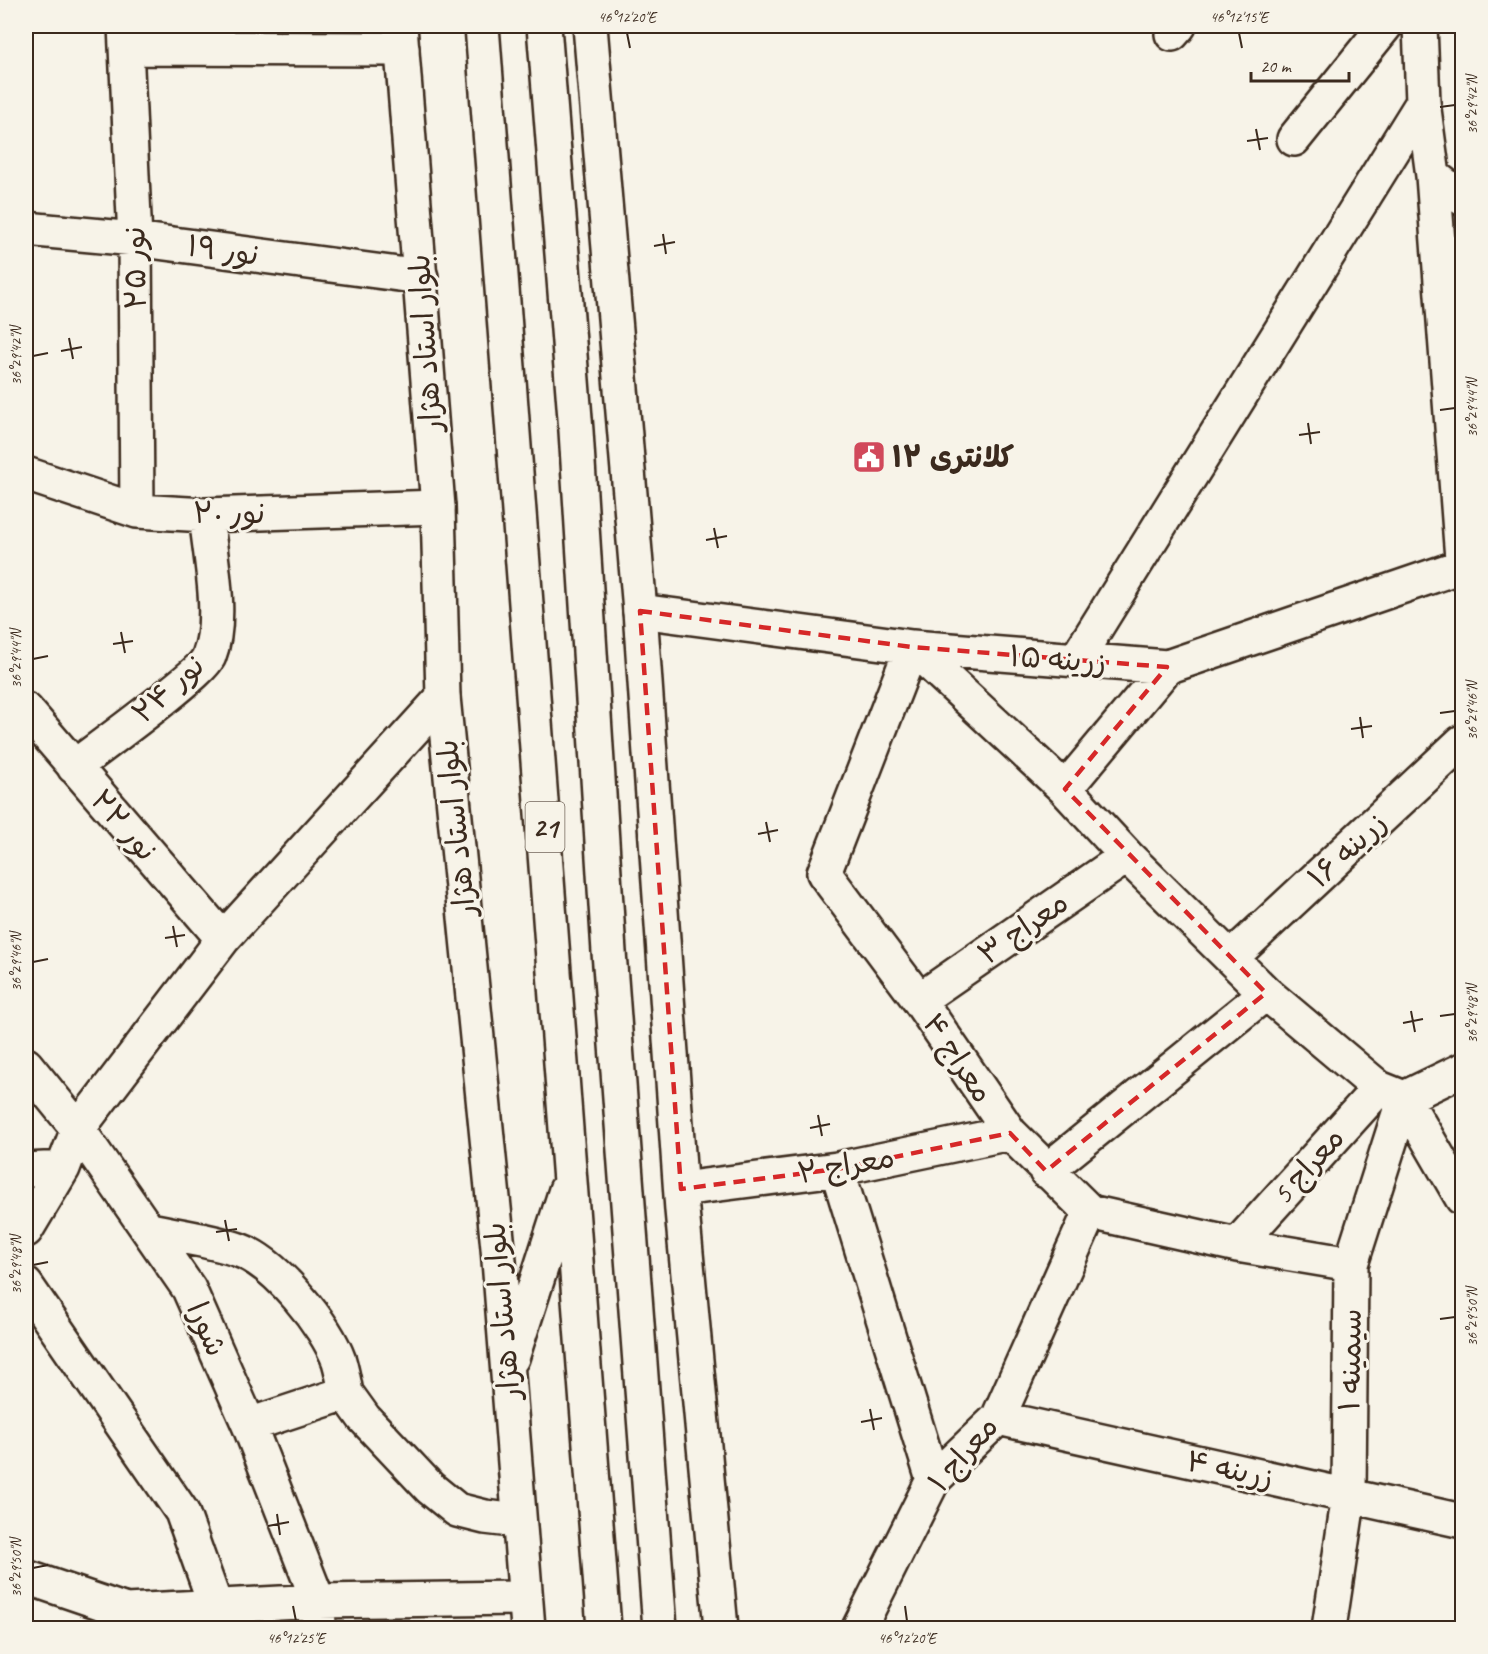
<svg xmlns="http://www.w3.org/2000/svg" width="1488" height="1654" font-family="Caveat,'Playpen Sans Arabic',sans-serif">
<rect width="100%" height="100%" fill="#f7f3e8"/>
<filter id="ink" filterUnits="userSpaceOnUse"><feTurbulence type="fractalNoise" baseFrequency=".0167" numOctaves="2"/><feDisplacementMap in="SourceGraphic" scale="12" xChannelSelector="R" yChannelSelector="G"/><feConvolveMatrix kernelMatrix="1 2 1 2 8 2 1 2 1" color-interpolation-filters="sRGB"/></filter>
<g filter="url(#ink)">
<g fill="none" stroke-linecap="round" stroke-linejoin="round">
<g stroke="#3b2a1e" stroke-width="38">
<path id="minor" d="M125 26 135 239 137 511
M1420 26 1423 102 1433 176 1462 559
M1172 34 1179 26
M127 48 402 49
M1294 139 1385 26
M1433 176 1462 198
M26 229 135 239 421 277
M26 474 137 511 206 515 438 507
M640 611 912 647 1167 667 1462 566
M1076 660 1423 102
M26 710 223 939
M74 767C96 750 203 673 209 656 224 618 210 556 206 515
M1065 789 1167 667
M1232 957 1462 742
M919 1000 1127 856
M26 1065 78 1129 189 1289 249 1425 318 1601 319 1628
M837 1169 933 1480
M26 1170 63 1168
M1046 1171 1266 993
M681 1189 837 1169 1010 1133
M26 1230 63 1168 78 1129 223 939 443 697
M149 1230C179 1236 211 1240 239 1250 276 1263 326 1325 339 1361 342 1371 344 1382 346 1393
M1237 1245 1379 1088
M1351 1264 1237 1245 1090 1212 1010 1133 919 1000 824 873 912 647 1065 789 1127 856 1266 993 1379 1088 1404 1098 1462 1198
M26 1285 182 1512 216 1607
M998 1418 1462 1521
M249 1425 346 1393 364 1418 430 1488 457 1510 485 1517 519 1521
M26 1577 126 1611 318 1601 525 1598
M859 1628 933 1480 998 1418 1090 1212
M1329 1628 1349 1495 1351 1264 1404 1098 1462 1070"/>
</g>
<g stroke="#3b2a1e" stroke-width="38">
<path id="major" d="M400 26 438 507 443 697 498 1248 528 1628
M482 26 604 1628
M544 26 576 431 609 952 660 1628
M590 26 640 611 682 1210 721 1628
M512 1358 566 1190"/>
</g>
<use href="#minor" stroke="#f7f3e8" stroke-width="33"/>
<use href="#major" stroke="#f7f3e8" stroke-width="33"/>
</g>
</g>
<path fill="none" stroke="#d62828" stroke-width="4.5" stroke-dasharray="12 8" stroke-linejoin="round" d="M640 611 912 647 1167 667 1065 789 1266 993 1046 1171 1010 1133 837 1169 681 1189Z"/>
<path fill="none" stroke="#3b2a1e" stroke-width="2" d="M627 33 630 48M1239 33 1242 48M1440 107 1455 105M1256 129 1260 150M1247 141 1268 138M663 234 666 254M654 246 675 242M69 338 73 359M61 351 82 347M33 356 48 353M1440 410 1455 408M1308 423 1311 444M1299 435 1320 432M714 528 718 548M706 540 727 536M121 632 125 653M113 644 133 641M33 659 48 656M1440 713 1455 711M1360 717 1363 738M1351 729 1372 726M766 822 770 842M758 834 778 830M173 926 177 947M165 938 185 935M33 962 48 959M1411 1011 1415 1032M1440 1016 1455 1014M1403 1023 1423 1019M818 1115 822 1136M810 1128 830 1124M225 1220 229 1241M216 1232 237 1229M33 1265 48 1262M1440 1319 1455 1317M870 1409 874 1430M861 1422 882 1418M277 1514 280 1535M268 1526 289 1522M33 1568 48 1565M293 1606 296 1621M905 1606 907 1621"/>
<defs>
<g id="civic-square" transform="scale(1.725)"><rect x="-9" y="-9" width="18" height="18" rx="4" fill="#d1495b" stroke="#f7f3e8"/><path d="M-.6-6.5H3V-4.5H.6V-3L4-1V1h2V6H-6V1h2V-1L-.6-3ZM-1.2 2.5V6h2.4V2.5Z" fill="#fff"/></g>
</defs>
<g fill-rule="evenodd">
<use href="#civic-square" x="869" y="457"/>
</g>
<g text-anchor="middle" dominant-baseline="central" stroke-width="6" stroke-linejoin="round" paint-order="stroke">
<rect fill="#f7f3e8" stroke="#73665b" stroke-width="1.5" x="525.5" y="802" width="39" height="50" rx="4.5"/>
<g font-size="28" font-weight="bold" fill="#3b2a1e">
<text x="545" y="827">21</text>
</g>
<g font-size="30" fill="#3b2a1e" stroke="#f7f3e8">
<text transform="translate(223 250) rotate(8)">نور ۱۹</text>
<text transform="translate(135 268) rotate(-91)">نور ۲۵</text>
<text transform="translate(425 343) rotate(-94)">بلوار استاد هژار</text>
<text x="229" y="513">نور ۲۰</text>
<text transform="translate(1058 659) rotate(4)">زرینه ۱۵</text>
<text transform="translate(168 689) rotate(-42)">نور ۲۴</text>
<text transform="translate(124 825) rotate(49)">نور ۲۲</text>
<text transform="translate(456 828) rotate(-96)">بلوار استاد هژار</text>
<text transform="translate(1347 850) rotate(-43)">زرینه ۱۶</text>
<text transform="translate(1023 928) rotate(-35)">معراج ۳</text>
<text transform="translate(958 1058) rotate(56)">معراج ۴</text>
<text transform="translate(846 1165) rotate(-10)">معراج ۲</text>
<text transform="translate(1308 1166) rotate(-48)">معراج 5</text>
<text transform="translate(502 1311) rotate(-95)">بلوار استاد هژار</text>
<text transform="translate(207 1329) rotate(66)">شورا</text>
<text transform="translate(1350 1360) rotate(-89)">سیمینه ۱</text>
<text transform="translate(963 1454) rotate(-49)">معراج ۱</text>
<text transform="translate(1230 1469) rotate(12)">زرینه ۴</text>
</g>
<g font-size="30" font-weight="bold" fill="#3b2a1e" stroke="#f7f3e8" text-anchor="start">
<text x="892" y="457">کلانتری ۱۲</text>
</g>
</g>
<rect width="1488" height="1654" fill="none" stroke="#f7f3e8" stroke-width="66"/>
<path d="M1251 72v9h98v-9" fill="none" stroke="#3b2a1e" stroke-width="3"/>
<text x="1260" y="72" font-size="18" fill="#3b2a1e" stroke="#f7f3e8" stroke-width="4.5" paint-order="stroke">20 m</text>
<rect x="33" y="33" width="1422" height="1588" fill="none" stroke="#3b2a1e" stroke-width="2"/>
<g font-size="15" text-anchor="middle" fill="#3b2a1e">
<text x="627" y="22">46°12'20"E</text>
<text x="1239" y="22">46°12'15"E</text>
<text transform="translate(1472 105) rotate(-90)" y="5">36°29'42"N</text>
<text transform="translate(16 356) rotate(-90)" y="5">36°29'42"N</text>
<text transform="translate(1472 408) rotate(-90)" y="5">36°29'44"N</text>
<text transform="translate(16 659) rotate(-90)" y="5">36°29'44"N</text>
<text transform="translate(1472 711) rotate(-90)" y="5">36°29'46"N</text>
<text transform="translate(16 962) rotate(-90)" y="5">36°29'46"N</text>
<text transform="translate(1472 1014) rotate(-90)" y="5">36°29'48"N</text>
<text transform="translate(16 1265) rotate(-90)" y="5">36°29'48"N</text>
<text transform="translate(1472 1317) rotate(-90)" y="5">36°29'50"N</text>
<text transform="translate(16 1568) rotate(-90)" y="5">36°29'50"N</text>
<text x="296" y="1643">46°12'25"E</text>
<text x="907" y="1643">46°12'20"E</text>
</g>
</svg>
